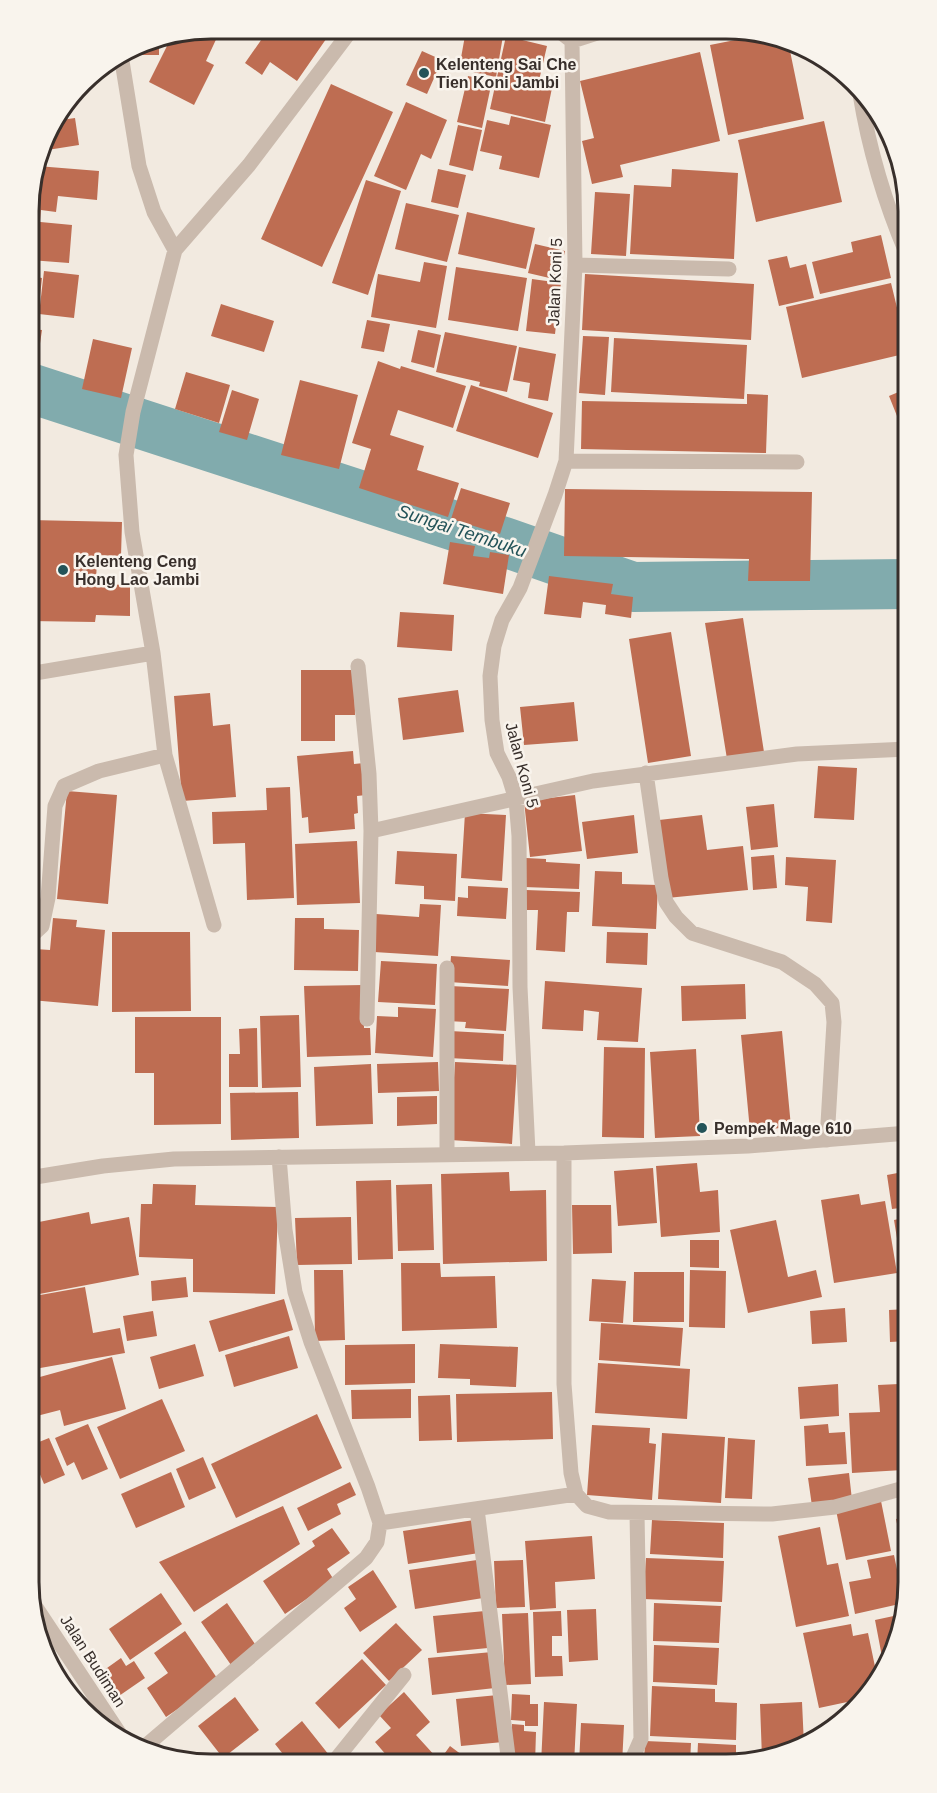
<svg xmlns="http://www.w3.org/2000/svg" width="937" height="1793" font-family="Arial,sans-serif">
<rect width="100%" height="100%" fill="#f2eae0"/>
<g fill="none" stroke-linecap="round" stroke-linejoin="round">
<path stroke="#81abad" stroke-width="50" d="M30 388 507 543 633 587 908 584"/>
</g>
<path fill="#be6d52" d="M211 28 220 31 206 61 214 65 194 105 149 82 172 36Z
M279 29H333L297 81 270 62 262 75 245 63 266 33 273 38Z
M466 30H504L496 77 459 69Z
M765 34 789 46 804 119 728 135 710 45Z
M506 36 547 46 538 85 552 88 545 122 490 109Z
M168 37V42H159V55H126V52L141 42Z
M422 51 442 60 427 94 406 85Z
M700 52 720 141 620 165 623 177 592 184 582 141 594 138 580 81Z
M468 76 492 81 482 128 457 122Z
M331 84 393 112 322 267 261 239Z
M406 102 447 120 431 159 421 154 406 190 374 176Z
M511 116 551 125 539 178 499 169 502 156 480 151 487 120 509 125Z
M75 118 79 145 41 151 47 130 54 121Z
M824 121 842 202 756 222 738 140Z
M458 125 482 130 473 171 449 165Z
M37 166 99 171 97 200 58 196 56 212 41 210 40 220 30 219V187Z
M438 169 466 175 458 208 431 202Z
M672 169 738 173 734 259 630 254 634 185 671 187Z
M366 180 401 191 368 295 332 283Z
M595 192 630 194 626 256 591 254Z
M406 203 459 215 447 262 395 249Z
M467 212 535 228 526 269 458 254Z
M30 221 72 225 69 263 30 260Z
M881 235 891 278 820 294 812 262 853 252 851 242Z
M535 244 565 251 558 280 528 273Z
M787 256 790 268 806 264 814 298 779 306 768 260Z
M424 262 447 266 436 328 371 317 378 274 420 282Z
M456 267 527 278 518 331 448 320Z
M44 271 79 275 74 318 39 314Z
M585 274 754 284 751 340 582 330Z
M30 276 42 278 37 322 30 321Z
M532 279 561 283 555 334 526 331Z
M891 283 908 353 802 378 786 307Z
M221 304 274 321 264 352 211 336Z
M367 320 390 324 384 352 361 348Z
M30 329 42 330 38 357 30 356Z
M418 330 441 335 434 368 411 362Z
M445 332 517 346 507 392 479 386 480 382 436 372Z
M583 336 609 337 605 395 579 393Z
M614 338 747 345 744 399 611 392Z
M93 339 132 348 121 398 82 389Z
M519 347 556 354 548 401 528 398 530 383 513 380Z
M378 361 400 369 401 366 466 386 453 428 398 410 390 435 424 446 417 470 459 483 448 517 359 488 371 449 352 443Z
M186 372 230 385 219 423 175 409Z
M300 380 358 395 339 469 281 455Z
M471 385 553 413 538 458 456 431Z
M908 388V417L899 421 889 396Z
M232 390 259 399 247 440 219 432Z
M747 394 768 395 766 453 581 449 582 401 747 404Z
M461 488 510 503 500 534 451 519Z
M565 489 812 492 810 581H748L749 559 564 556Z
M30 520 122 522 121 556 97 555 96 584 130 585V616L96 615 95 622 30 621Z
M450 542 475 546 473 556 489 558 490 552 509 555 503 594 443 584Z
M549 576 613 584 611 594 633 597 631 618 605 614 606 605 583 602 581 618 544 614Z
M400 612 454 615 452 651 397 647Z
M743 618 764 752 727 759 705 623Z
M671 632 691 756 648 763 629 639Z
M301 670H354L355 715H335V741H301Z
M458 690 464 732 403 740 398 698Z
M210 693 213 726 230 724 236 797 182 801 174 696Z
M574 702 578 741 524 745 520 707Z
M353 751 354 764 364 763 366 795 357 796 358 813 354 814 355 829 309 833 308 817 302 818 297 756Z
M818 766 857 768 854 820 814 818Z
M290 787 294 898 247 900 245 843 213 844 212 812 267 810 266 788Z
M67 791 117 795 108 904 57 899Z
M575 795 582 851 530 857 524 801Z
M774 804 778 847 751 850 746 807Z
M33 812 38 834 29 837V813Z
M465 813 506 815 502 881 461 878Z
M634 815 638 853 587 859 582 822Z
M702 815 707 850 743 846 748 890 667 898 659 820Z
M357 841 360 903 297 905 295 844Z
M397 851 457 854 455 901 424 899V886L395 884Z
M774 855 777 888 753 890 751 857Z
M786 857 836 860 832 923 806 921 808 887 785 885Z
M526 858 546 859V862L580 864 579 889 524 887Z
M595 871 622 872V884L658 885 656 929 592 926Z
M468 886 508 888 506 919 457 916 458 897 468 898Z
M526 890 580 892 579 912H567L565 952 536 950 538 910H524Z
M420 904 441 905 438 956 374 952 376 914 419 917Z
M29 908 38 923 29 928Z
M53 918 77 920 76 927 105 930 98 1006 31 1000 35 949 50 950Z
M295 918H324V929L359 930 358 971 294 970Z
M112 932H190L191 1011 112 1012Z
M607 932 648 933 647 965 606 963Z
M451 956 510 960 508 986 449 982Z
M381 961 437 964 435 1005 378 1002Z
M545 981 642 988 638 1042 597 1040 599 1012 584 1010 583 1031 542 1029Z
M745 984 746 1019 682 1021 681 986Z
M363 985 364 1028H370L371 1055 307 1057 304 986Z
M450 986 509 989 506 1031 465 1028 466 1022 447 1021Z
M398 1007 436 1009 433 1057 375 1053 377 1016 398 1017Z
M299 1015 301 1087 262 1088 260 1016Z
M135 1017H221V1124L154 1125V1073H135Z
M257 1028 258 1087H229V1054H240L239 1029Z
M450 1031 504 1034 503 1061 449 1058Z
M782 1031 791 1127 750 1131 741 1035Z
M604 1047 645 1048 644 1138 602 1137Z
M696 1049 700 1136 655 1138 650 1052Z
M438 1062 439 1091 378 1093 377 1064Z
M455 1062 517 1065 512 1144 450 1140Z
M371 1064 373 1124 316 1126 314 1067Z
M298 1092 299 1138 231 1140 230 1093Z
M437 1096V1124L397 1126V1097Z
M697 1163 700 1192 718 1190 720 1232 661 1237 656 1166Z
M653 1168 657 1223 618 1226 614 1171Z
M908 1171V1207L892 1209 887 1175Z
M509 1172 510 1191 546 1190 547 1261 443 1264 441 1174Z
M391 1180 393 1259 358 1260 356 1181Z
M153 1184 196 1185 195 1205 278 1207 275 1294 193 1292V1259L139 1257 141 1204H152Z
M432 1184 434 1250 398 1251 396 1185Z
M859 1194 861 1205 885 1201 897 1273 834 1283 821 1200Z
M572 1205H611L612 1253 573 1254Z
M89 1212 91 1224 129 1217 139 1275 29 1296V1224Z
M351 1217 352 1264 297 1265 295 1218Z
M908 1217V1268L902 1269 894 1220Z
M776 1220 788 1277 816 1270 822 1297 748 1313 730 1230Z
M690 1240H719V1268L690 1267Z
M401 1263H440L441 1277 495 1276 497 1328 402 1331Z
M314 1270H343L345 1340 315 1341Z
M690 1270 726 1271 725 1328 689 1327Z
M634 1272H684V1322H633Z
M186 1277 188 1297 152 1301 151 1281Z
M592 1279 626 1281 623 1323 589 1321Z
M85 1287 93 1333 120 1328 125 1353 29 1370V1297Z
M284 1299 293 1330 219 1352 209 1321Z
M845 1308 847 1342 812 1344 810 1311Z
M908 1309V1341L890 1342 889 1310Z
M153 1311 157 1336 127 1341 123 1316Z
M601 1323 683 1328 680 1366 599 1360Z
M289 1336 298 1368 234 1387 225 1355Z
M195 1344 204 1376 159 1389 150 1357Z
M415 1344V1383L345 1385V1345Z
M440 1344 518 1347 516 1387 470 1385V1379L438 1378Z
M112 1357 126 1409 64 1426 60 1410 29 1418V1380Z
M598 1363 690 1369 687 1419 595 1413Z
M903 1375H908V1450H906Z
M838 1384 839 1416 800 1419 798 1387Z
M899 1384 903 1470 852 1473 849 1413 880 1412 878 1385Z
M411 1389V1418L352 1419 351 1390Z
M552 1392 553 1439 457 1442 456 1394Z
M450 1395 452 1440 419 1441 418 1396Z
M162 1399 185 1451 120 1479 97 1427Z
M317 1414 342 1468 236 1518 211 1464Z
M88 1424 108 1469 82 1480 74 1462 67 1466 55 1438Z
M828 1424 829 1433 845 1432 847 1464 806 1466 804 1426Z
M592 1425 650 1428 649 1443 656 1444 652 1500 587 1495Z
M662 1433 725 1437 721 1503 658 1499Z
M49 1438 65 1475 44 1484 39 1472 29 1477V1446Z
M728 1438 755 1440 752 1499 725 1498Z
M203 1457 216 1488 189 1500 176 1469Z
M171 1472 185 1507 136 1528 121 1494Z
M849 1473 852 1500 812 1506 808 1478Z
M350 1482 356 1495 337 1504 341 1514 308 1531 297 1508Z
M881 1501 891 1551 846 1560 836 1510Z
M283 1506 300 1544 194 1612 159 1562Z
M908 1517V1572H907L896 1519Z
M474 1520 479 1553 408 1564 403 1531Z
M652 1520 724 1523 723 1558 650 1554Z
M820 1527 827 1565 838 1563 849 1616 796 1627 778 1536Z
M332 1528 350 1553 327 1569 334 1580 285 1614 263 1581 315 1546 312 1541Z
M592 1536 595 1579 555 1582 556 1608 530 1610 525 1541Z
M894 1555 904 1603 855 1614 849 1582 871 1578 867 1560Z
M646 1558 724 1561 722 1602 643 1599Z
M477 1560 483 1598 415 1609 409 1570Z
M523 1560 525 1607 496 1608 494 1561Z
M373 1570 397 1607 360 1632 344 1608 356 1599 348 1587Z
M161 1593 182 1624 130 1660 109 1629Z
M227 1603 257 1647 231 1665 201 1622Z
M654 1603 721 1606 719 1643 653 1641Z
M596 1609 598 1660 569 1662 567 1610Z
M485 1611 488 1648 437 1653 433 1616Z
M561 1611 562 1636H552V1656H562L563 1676 535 1677 533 1612Z
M528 1613 531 1684 505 1685 502 1614Z
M903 1614 895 1652 889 1661 883 1662 875 1620Z
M396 1623 422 1650 389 1681 363 1653Z
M851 1624 853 1636 868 1633 878 1681 866 1698 819 1708 803 1633Z
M185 1631 219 1681 166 1717 147 1688 168 1673 154 1653Z
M654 1645 719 1648 717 1685 653 1682Z
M492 1652 495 1688 432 1695 428 1658Z
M121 1658 126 1666 134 1661 145 1678 116 1698 100 1673Z
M362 1659 386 1685 339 1729 315 1703Z
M652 1686 715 1689V1702L737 1703 736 1740 650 1736Z
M404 1692 430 1722 416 1735 436 1757 429 1764H394L375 1742 391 1728 379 1715Z
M512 1694 530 1695V1704H538V1726H525V1721L511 1720Z
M498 1695 503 1742 461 1746 456 1699Z
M235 1697 259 1730 223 1758 198 1726Z
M544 1702 577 1704 574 1764H541Z
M802 1702 804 1745 784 1755 762 1758 760 1704Z
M843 1719 828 1734 822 1736 820 1726Z
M302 1721 329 1755 319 1763H290L275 1744Z
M581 1723 624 1725 622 1764H579Z
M512 1724 524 1725V1731L536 1732 535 1764H511Z
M645 1741 691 1743 690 1764H644Z
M698 1743 736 1745V1763L697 1764Z
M450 1746 474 1764H437Z
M275 1754 282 1763H264Z"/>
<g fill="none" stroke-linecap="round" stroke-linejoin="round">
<path stroke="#cabaad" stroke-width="15" d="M559 31 572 41
M572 41 603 31
M121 55 139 166 154 212 175 250
M860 94C869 149 886 206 908 257
M575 265 729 269
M566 461 797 462
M358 666 369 774 371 831 367 1019
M29 674 153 653
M646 773 661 878 666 902 676 917 692 933 782 962 815 984 832 1003 834 1022 827 1140
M371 831 593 781 797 754 908 749
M214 925 165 755 153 653 132 532 126 455 133 412 175 250 249 165 352 29
M29 938 42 926 48 898 55 806 64 786 99 771 165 755
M528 1152 520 987 519 836 516 800 509 777 497 753 492 720 490 676 494 646 502 620 520 588 555 495 566 461 575 265 572 41
M564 1153V1384L571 1473 576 1494 587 1506 609 1512 772 1514 835 1507 908 1487
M447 1155V968
M29 1178 103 1166 174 1159 564 1153 748 1146 908 1133
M477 1509 509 1764
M380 1523 576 1494
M31 1600 125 1742
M142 1749 366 1558 377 1542 380 1523 368 1487 311 1342 295 1292 285 1230 279 1157
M333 1763 404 1675
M630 1764 641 1739 637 1513"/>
</g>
<g fill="#235358" stroke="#f9f4ed" stroke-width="2">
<circle cx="424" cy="73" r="6"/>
<circle cx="63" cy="570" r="6"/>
<circle cx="702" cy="1128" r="6"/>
</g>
<g text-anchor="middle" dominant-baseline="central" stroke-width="5" stroke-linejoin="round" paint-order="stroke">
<g font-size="16" font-weight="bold" fill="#382f2b" stroke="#f9f4ed" text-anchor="start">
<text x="436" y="64">Kelenteng Sai Che<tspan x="436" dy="18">Tien Koni Jambi</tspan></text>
<text x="75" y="561">Kelenteng Ceng<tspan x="75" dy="18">Hong Lao Jambi</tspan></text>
<text x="714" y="1128">Pempek Mage 610</text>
</g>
<g font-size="16" fill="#382f2b" stroke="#f9f4ed">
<text transform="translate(555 282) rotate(-88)">Jalan Koni 5</text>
<text transform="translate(522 765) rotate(75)">Jalan Koni 5</text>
<text transform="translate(93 1661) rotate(57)">Jalan Budiman</text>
</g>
<g font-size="18" font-style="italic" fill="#235358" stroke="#f9f4ed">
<text transform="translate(462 531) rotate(18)">Sungai Tembuku</text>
</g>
</g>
<path d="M0 0H937V1793H0ZM211 39H726A172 172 0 0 1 898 211V1582A172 172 0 0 1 726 1754H211A172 172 0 0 1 39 1582V211A172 172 0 0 1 211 39Z" fill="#f9f4ed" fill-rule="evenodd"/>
<path fill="none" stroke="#382f2b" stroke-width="3" d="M211 39H726A172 172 0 0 1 898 211V1582A172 172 0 0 1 726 1754H211A172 172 0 0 1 39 1582V211A172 172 0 0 1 211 39Z"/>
</svg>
